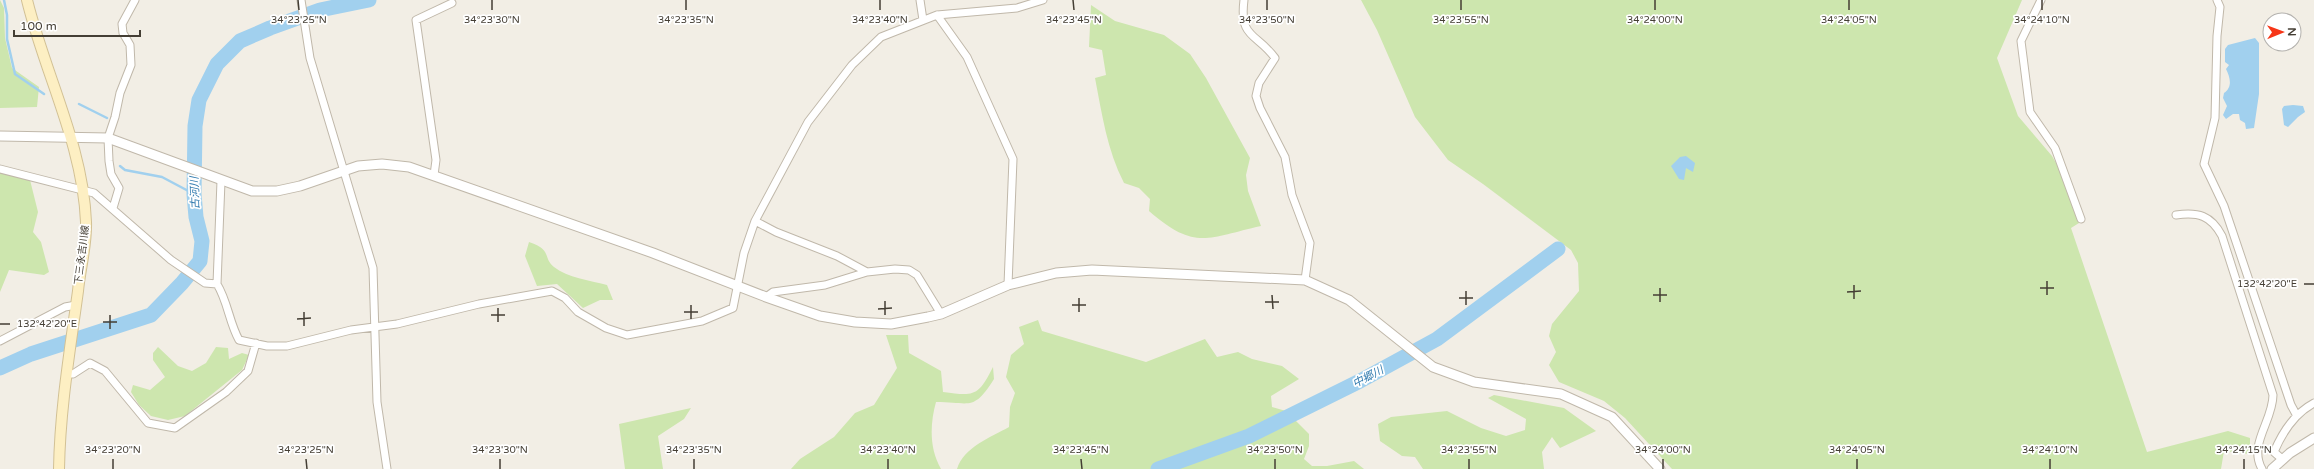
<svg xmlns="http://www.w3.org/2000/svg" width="2314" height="469" font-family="'Varela Round','Noto Sans JP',sans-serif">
<rect width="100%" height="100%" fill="#f2eee5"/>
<path fill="#cde6ae" d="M0 0 4 8 5 38 12 68 39 87 37 107 0 108Z
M1361 0H2022L1997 58 2018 116 2052 156 2063 175 2079 223 2071 228 2147 452 2228 431 2250 438V454L2224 451 2221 469H1672L1625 418 1604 401 1559 382 1549 365 1556 352 1549 336 1552 324 1579 291 1578 263 1571 250 1483 184 1448 160 1415 117 1377 30Z
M1091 5 1115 21 1164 35 1190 54 1206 78 1250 158 1246 175 1248 191 1261 226C1207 238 1195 251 1149 211L1150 199 1139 188 1124 183C1107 150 1102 114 1095 78L1106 75 1102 50 1089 47Z
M0 172 30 180 38 212 33 232 41 242 49 272 44 275 9 270 0 292Z
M529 242C553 250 542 257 554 267 568 278 589 280 607 285L613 300H600L583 308 557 284 537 286 525 256Z
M1038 320 1042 331 1146 362 1205 339 1217 357 1238 352 1252 359 1282 366 1299 379 1271 396 1272 407 1286 411 1309 434V446L1304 459 1312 466H1327L1354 461 1364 469H957C964 447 991 437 1009 427L1010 407 1015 393 1006 377 1011 355 1024 344 1019 327Z
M886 335H908L909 353 941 371 943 392C974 396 978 397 993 367L994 379C973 412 971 402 936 402 930 424 929 448 941 469H791L800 459 834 437 855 413 874 405 897 368Z
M158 347 178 366 192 371 206 363 216 347 228 348 229 359 242 353 249 355 242 370 185 416 168 420 151 416 139 405 131 392 133 385 150 390 165 377 153 360V353Z
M1494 395 1564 408 1596 431 1560 448 1552 437 1542 452 1544 469H1423L1415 457 1402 456 1380 441 1378 424 1391 417 1447 411 1481 428 1506 436 1525 430 1526 419 1488 398Z
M691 408 684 419 658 436 663 469H625L619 424Z"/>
<path fill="#a1d0ee" d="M2255 38 2259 43V94L2254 128 2246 129 2245 123 2240 120 2239 114H2233L2226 119 2223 115 2227 106 2223 98 2224 93C2233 87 2230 77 2226 69L2229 65 2225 62V49L2228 45Z
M2293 105 2303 106 2305 112 2298 117 2288 127 2284 125 2282 109 2284 106Z
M1686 156 1695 163 1693 172 1686 168 1684 180 1679 179 1671 166 1680 157Z"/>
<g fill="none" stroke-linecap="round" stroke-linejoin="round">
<path stroke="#a1d0ee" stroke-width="2.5" d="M4 0 7 15V39L15 74 44 94
M79 104 107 118
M120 166 125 170 162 177 194 194"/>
<path stroke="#a1d0ee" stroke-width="15" d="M0 368 31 354 151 315 182 283 200 261 202 241 196 217 194 194 195 126 199 100 217 64 240 41 270 28 320 10 369 0
M1158 469 1249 436 1360 381 1437 339 1558 249"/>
<g stroke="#c0b8aa" stroke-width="9">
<path id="minor" d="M301 0 310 58 373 268 377 402 387 469
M920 0 923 20
M1244 0C1239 39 1257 33 1275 58L1259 83 1256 96 1260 108 1285 157 1292 195 1310 243 1305 280
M2041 0 2021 41 2030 112 2055 148 2081 219
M2217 0 2220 7 2217 36 2215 118 2204 164 2224 206 2291 405 2297 416
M937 15 967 57 1013 159 1008 285
M0 169 94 193 171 260 205 283 217 284C228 302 229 322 239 340L267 346H287L351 330 397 324 479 304 552 291 565 298 578 312 606 328 627 335 702 321 733 308 744 253 755 221 808 122 852 65 881 37 937 15 1017 8 1043 0
M434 175 436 160 416 20 452 3
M113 208 119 188 111 174 109 161 108 138 115 117 120 93 131 65 130 45 123 33 122 24 135 0
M2176 215C2198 212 2211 215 2222 236L2273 395C2273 421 2248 444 2262 469
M755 221 776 232 837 256 867 272 895 269 909 270 917 275 941 314
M217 284 221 181
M766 297 773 292 825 285 867 272
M0 341 65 307 76 305
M67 374H73L90 363 105 371 148 423 175 428 226 392 248 371 256 343
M2282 459 2274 452C2282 433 2295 413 2314 403"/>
</g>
<g stroke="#c0b8aa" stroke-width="11">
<path id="tertiary" d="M0 136 108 138 252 191H277L300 186 358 166 382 164 409 167 653 253 766 297 820 316 855 322 891 324 928 317 941 314 1008 285 1056 273 1092 270 1305 280 1349 300 1433 367 1474 382 1561 394 1612 417 1660 469
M2272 469 2290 453 2314 438"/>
</g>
<g stroke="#d2c195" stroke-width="12">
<path id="secondary" d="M27 0C45 74 83 145 86 222 87 244 80 269 78 291 70 350 60 409 59 469"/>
</g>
<use href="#minor" stroke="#fff" stroke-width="7"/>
<use href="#tertiary" stroke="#fff" stroke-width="9"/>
<use href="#secondary" stroke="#fdefc3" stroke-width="10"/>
</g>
<path fill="none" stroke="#443e34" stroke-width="1.5" d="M298 0 299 10M492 0V10M686 0V10M880 0V10M1073 0 1074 10M1267 0V10M1461 0V10M1655 0V10M1849 0V10M2042 0V10M2047 281V295M2304 284H2314M1854 285V299M1660 288V302M2040 288H2054M1466 291V305M1847 292 1861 291M1272 295 1273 309M1653 295H1667M1079 298V312M1459 298H1473M885 301V315M1265 302H1279M691 305V319M1072 305H1086M498 308V322M878 309 892 308M304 312V326M684 312H698M110 315V329M491 315H505M297 319 311 318M103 322H117M0 324H10M113 459V469M306 459 307 469M500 459V469M694 459V469M888 459V469M1081 459 1082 469M1275 459V469M1469 459V469M1663 459V469M1857 459V469M2050 459V469M2244 459V469"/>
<g text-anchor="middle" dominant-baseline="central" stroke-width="3.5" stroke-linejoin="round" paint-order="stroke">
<g font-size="10" fill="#443e34" stroke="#fff">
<text transform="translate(82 255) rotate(-83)">下三永吉川線</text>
</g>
<g font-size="11" font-style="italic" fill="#307aae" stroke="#fff">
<text transform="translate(195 193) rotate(-92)">古河川</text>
<text transform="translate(1368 377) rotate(-28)">中郷川</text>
</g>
</g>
<g font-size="10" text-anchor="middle" fill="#443e34" stroke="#fff" stroke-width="3.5" stroke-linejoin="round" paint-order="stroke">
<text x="299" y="23">34°23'25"N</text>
<text x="492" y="23">34°23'30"N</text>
<text x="686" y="23">34°23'35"N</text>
<text x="880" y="23">34°23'40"N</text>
<text x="1074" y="23">34°23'45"N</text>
<text x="1267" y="23">34°23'50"N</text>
<text x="1461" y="23">34°23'55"N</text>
<text x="1655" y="23">34°24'00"N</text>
<text x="1849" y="23">34°24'05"N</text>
<text x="2042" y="23">34°24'10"N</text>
<text x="2267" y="287">132°42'20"E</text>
<text x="47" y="327">132°42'20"E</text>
<text x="113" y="453">34°23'20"N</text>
<text x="306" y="453">34°23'25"N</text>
<text x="500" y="453">34°23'30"N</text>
<text x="694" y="453">34°23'35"N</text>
<text x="888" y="453">34°23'40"N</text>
<text x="1081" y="453">34°23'45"N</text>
<text x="1275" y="453">34°23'50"N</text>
<text x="1469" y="453">34°23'55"N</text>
<text x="1663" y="453">34°24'00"N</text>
<text x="1857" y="453">34°24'05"N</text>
<text x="2050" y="453">34°24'10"N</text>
<text x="2244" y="453">34°24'15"N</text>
</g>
<g transform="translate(2282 32) rotate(89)"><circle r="19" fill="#ffffff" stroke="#b4b2ae"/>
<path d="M0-3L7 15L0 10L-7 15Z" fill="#f63618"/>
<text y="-6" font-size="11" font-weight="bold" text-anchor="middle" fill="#443e34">N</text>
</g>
<path d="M14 30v6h126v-6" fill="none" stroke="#443e34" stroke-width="2"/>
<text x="20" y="30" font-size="12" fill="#443e34" stroke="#ffffff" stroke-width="3" paint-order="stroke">100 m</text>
</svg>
